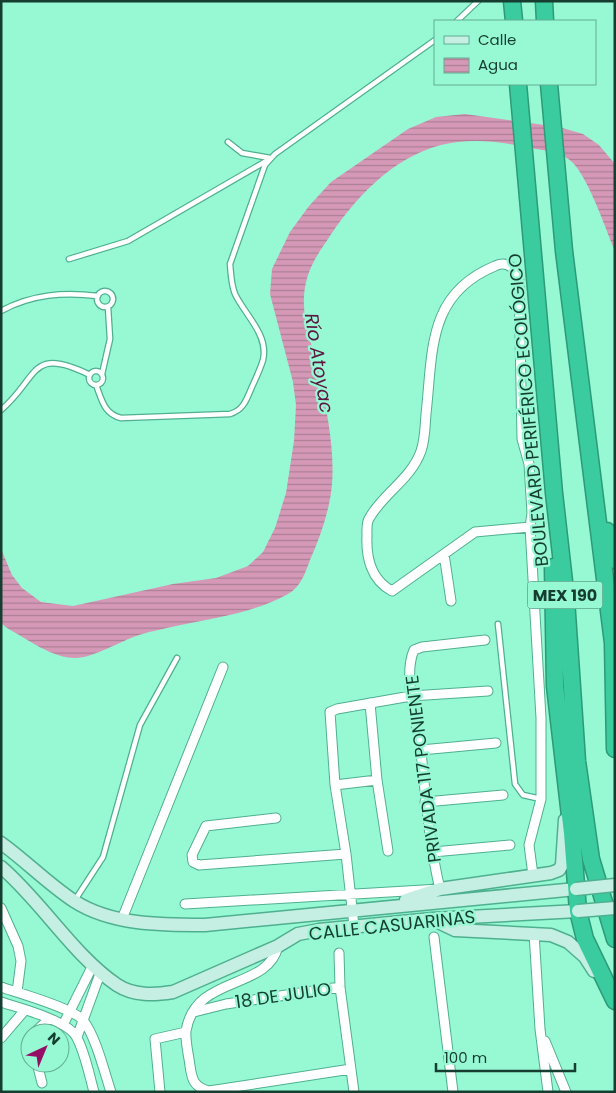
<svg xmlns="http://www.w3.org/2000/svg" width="616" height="1093" font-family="Poppins,sans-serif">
<defs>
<pattern id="water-rules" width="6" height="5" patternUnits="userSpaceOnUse" patternTransform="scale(1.25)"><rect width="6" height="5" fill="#d599b7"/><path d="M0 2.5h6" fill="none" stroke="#ac7e95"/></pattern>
</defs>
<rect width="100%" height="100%" fill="#97f8d4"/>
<path fill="url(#water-rules)" d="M465 114 559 127 583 134 599 145 615 164V251C605 228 588 176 571 161 560 151 539 150 525 147 499 141 468 138 441 145 391 158 353 200 326 242 319 252 312 263 308 275 296 312 313 342 320 378 328 417 338 465 329 504 325 523 318 542 310 560 305 573 301 587 288 594 254 613 213 618 176 626 164 629 151 631 139 635 120 641 94 658 75 658 52 658 27 639 7 628L1 623V549L12 575 22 588 41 602 73 606 173 584 216 578 248 566 263 552 275 528 286 493 294 441 296 405 293 382 270 294 272 269 290 232 309 206 331 182 408 129 436 117Z"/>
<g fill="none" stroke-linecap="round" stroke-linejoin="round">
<g stroke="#4fb08f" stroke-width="7">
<path id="lane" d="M457 21 478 1
M228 142 242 153 270 158
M69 259 128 241 268 160
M97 299a8 8 0 1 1 16 0a8 8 0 1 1-16 0Z
M1 311C32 294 64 292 98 296
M89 378a7 7 0 1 1 14 0a7 7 0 1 1-14 0Z
M102 374 110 339 108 307
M96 385C102 400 104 414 121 418L230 414C243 410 246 401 251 389 255 380 260 370 263 360 269 335 245 315 235 294 231 284 231 274 230 264L265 165 275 154 435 40
M1 410C39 378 29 345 90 375
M498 624 515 784 523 795 541 799
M75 900 103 857 140 725 177 658"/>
</g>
<g stroke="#4fb08f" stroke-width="11">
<path id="street" d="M530 527 475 532 392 591C371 580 366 557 367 536 367 530 366 522 370 517 384 493 411 479 421 451 425 440 425 426 426 414 433 351 427 294 495 266 508 260 516 269 519 281L522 439 529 464 532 513 530 527 541 718V799L529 845 533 875
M444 554 451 601
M370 703 377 780 388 851
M421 750 496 743
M335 785 377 780
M425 802 503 795
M276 818 206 826 192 855 193 862 199 865 346 854
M433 852 510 845
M185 904 440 889C429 844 426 798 421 752 418 723 402 677 414 650L422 647 485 640
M1 908 18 946 21 961 17 992
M122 919 223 667
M354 926 346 854 335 785 330 712 337 709 411 696 488 691
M534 933 540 1029 548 1092
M434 937 453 1092
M278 946C268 991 195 974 186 1031 185 1042 189 1056 190 1066 192 1080 194 1087 209 1091L351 1069
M339 953 340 987 354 1092
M1 987C19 993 72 1008 83 1020 96 1037 104 1071 111 1092
M1 1002C19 1008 66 1020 76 1036 85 1052 89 1074 94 1092
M194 1012 226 1004 340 987
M63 1025 93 965
M34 1033 48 1020
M77 1037 101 971
M1 1038 25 1010
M545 1041 566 1092
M37 1063 42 1083
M160 1092 155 1039 186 1032"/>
</g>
<g stroke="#4fb08f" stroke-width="15">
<path id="secondary" d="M1 843C26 861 48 884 74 901 111 925 161 925 205 925L576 889
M1 867C41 901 74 956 117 985 134 996 154 995 173 992L278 946 298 934 319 930 432 919 578 911
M406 900 440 889 551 873 559 870 562 865 565 820
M434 920 455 930 551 935 568 942 585 957 594 971"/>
</g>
<g stroke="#2d9a78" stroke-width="19">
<path id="highway" d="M512 1 514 21
M544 1 545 21
M518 84 554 493 566 599 577 761 591 859 615 939
M549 84 564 251 613 643 615 749
M607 531 615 560
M553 567 555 686 572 833 578 911 585 939 615 1001"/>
</g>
<use href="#lane" stroke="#fff" stroke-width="4.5"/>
<use href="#street" stroke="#fff" stroke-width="9"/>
<use href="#secondary" stroke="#c4efe2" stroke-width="12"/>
<use href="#highway" stroke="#3acb9f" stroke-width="16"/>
<g stroke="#4fb08f" stroke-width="15" stroke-linecap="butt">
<path id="secondary-bridge" d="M576 889 615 885
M578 911 615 908"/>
</g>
<use href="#secondary-bridge" stroke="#c4efe2" stroke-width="12"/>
</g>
<g text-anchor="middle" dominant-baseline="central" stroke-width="4.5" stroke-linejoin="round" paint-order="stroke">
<rect fill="#97f8d4" stroke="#3c7661" stroke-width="1" x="527.5" y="581.5" width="75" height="27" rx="4"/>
<g font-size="16" font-weight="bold" fill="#153e30">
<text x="565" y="595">MEX 190</text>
</g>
<g font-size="18" fill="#153e30" stroke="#97f8d4">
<text transform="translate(528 410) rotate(-95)">BOULEVARD PERIFÉRICO ECOLÓGICO</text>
<text transform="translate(423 769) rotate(-97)">PRIVADA 117 PONIENTE</text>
<text transform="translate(392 925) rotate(-6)">CALLE CASUARINAS</text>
<text transform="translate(283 995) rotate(-8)">18 DE JULIO</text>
</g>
<g font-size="19" font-style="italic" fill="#5d1741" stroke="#97f8d4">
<text transform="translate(319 363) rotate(81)">Río Atoyac</text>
</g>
</g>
<rect width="616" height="1093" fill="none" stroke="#153e30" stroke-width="5"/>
<rect x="434" y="20" width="162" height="65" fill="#97f8d4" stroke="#63ae92"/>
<rect x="444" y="36" width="25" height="8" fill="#c4efe2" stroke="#63ae92"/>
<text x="478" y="45" font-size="15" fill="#153e30">Calle</text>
<rect x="444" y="58" width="25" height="15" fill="url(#water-rules)" stroke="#63ae92"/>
<text x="478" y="70" font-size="15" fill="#153e30">Agua</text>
<g transform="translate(45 1048) rotate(44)"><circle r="24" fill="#97f8d4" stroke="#63ae92"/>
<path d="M0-4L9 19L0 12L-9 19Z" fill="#960f67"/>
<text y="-8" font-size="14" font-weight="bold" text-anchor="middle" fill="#153e30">N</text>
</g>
<path d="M436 1063v8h139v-8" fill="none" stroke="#153e30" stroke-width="2.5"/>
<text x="444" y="1063" font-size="15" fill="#153e30" stroke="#97f8d4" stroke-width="4" paint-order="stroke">100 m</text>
</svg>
